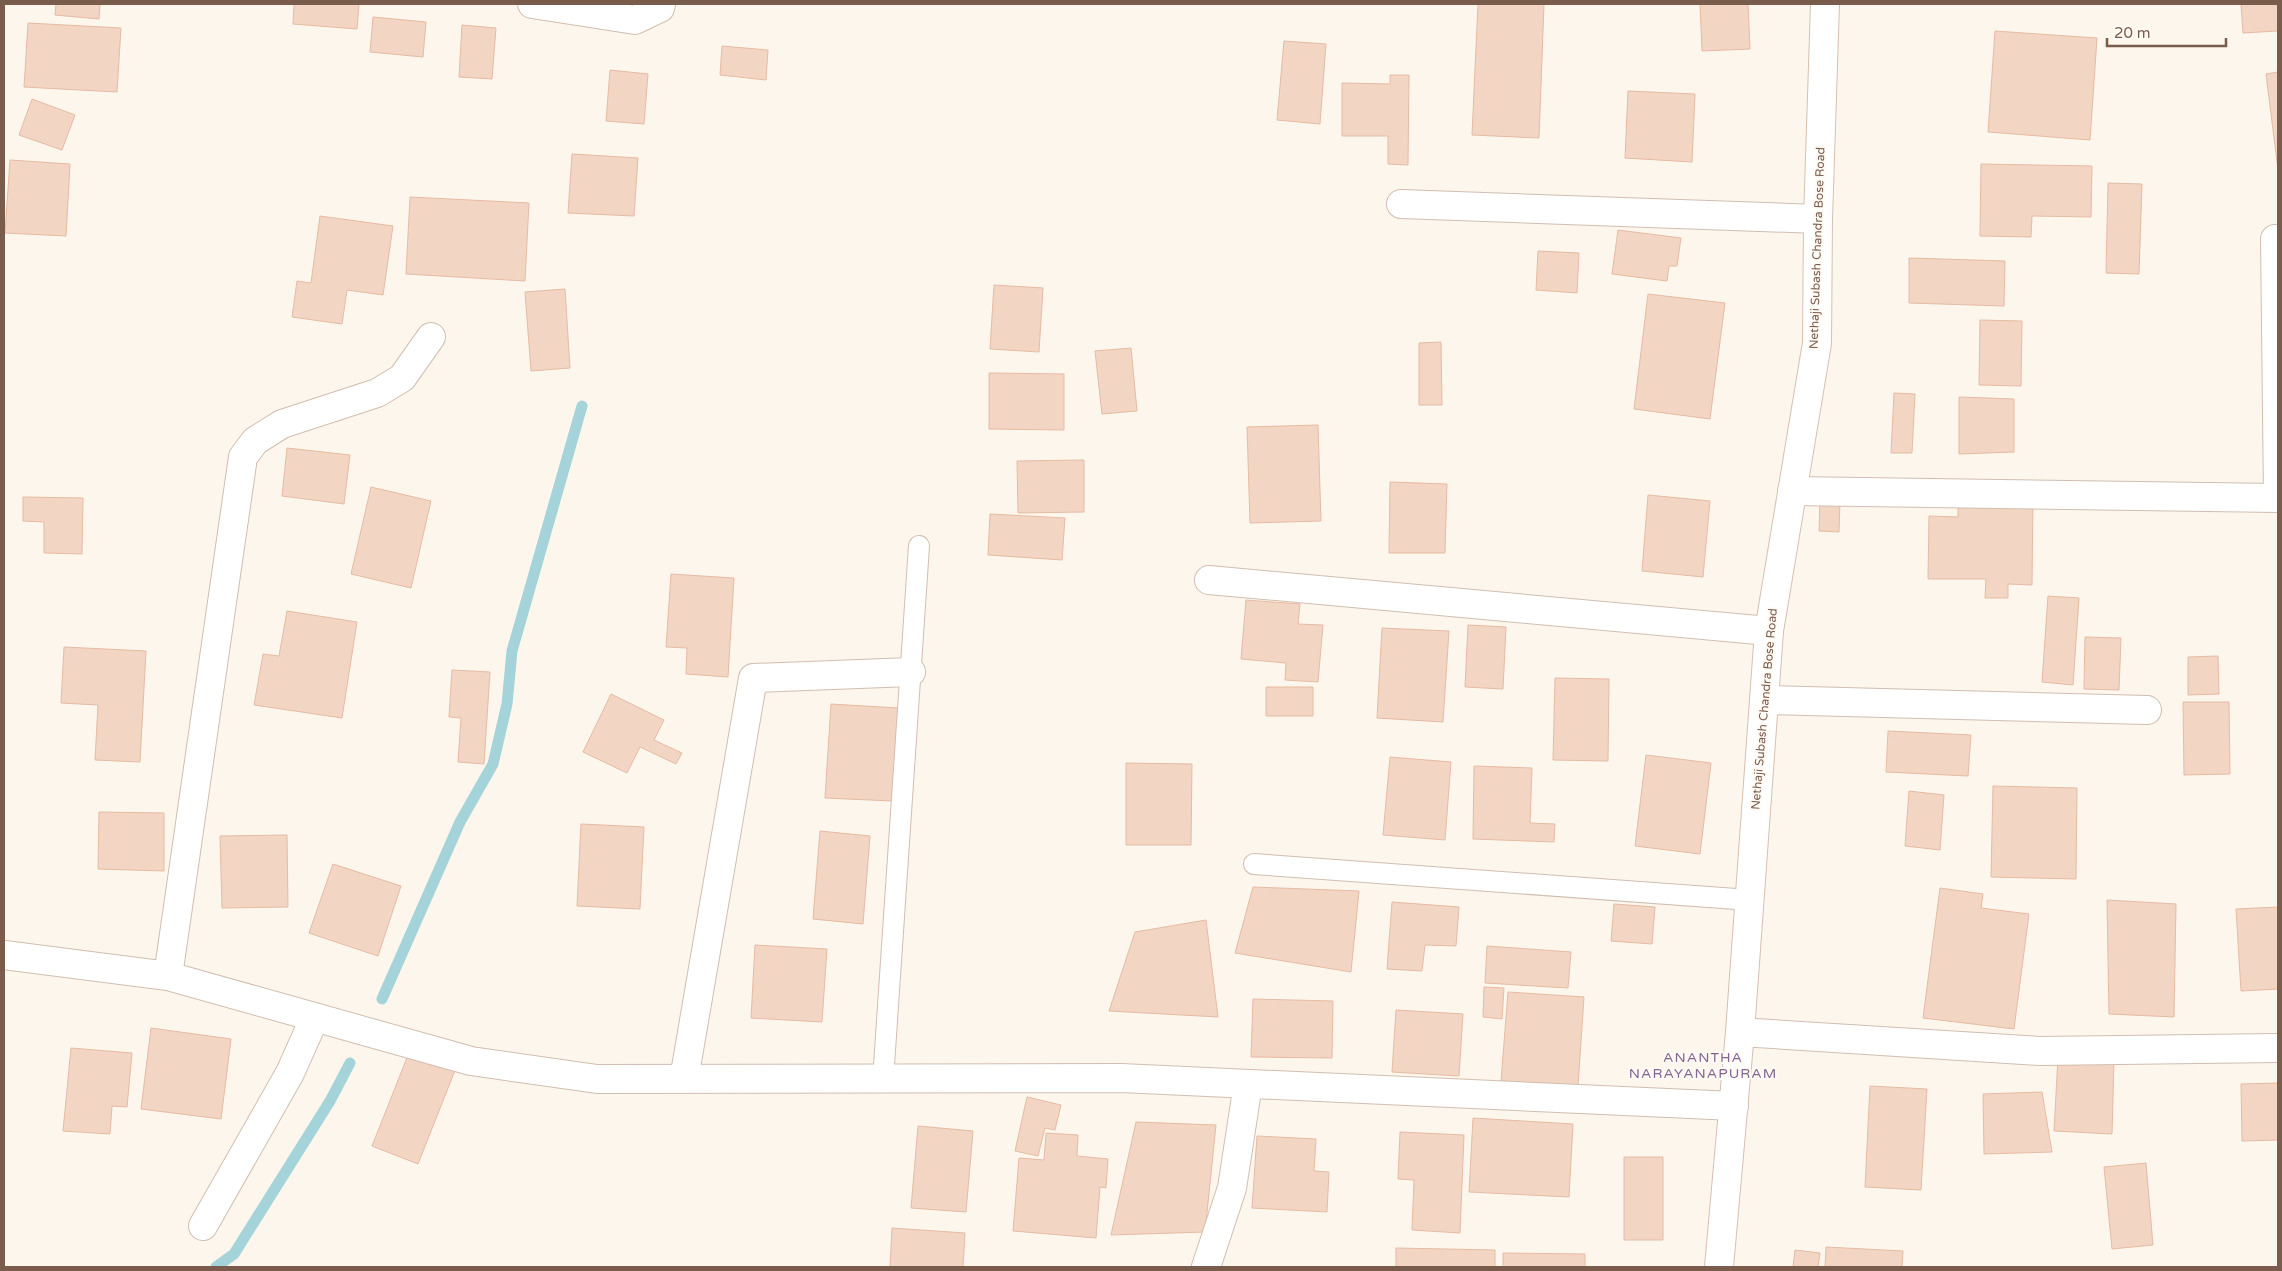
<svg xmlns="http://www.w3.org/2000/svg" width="2282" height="1271" font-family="'Varela Round',sans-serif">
<rect width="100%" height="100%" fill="#fdf6ec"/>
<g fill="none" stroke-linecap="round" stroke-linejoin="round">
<path stroke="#a5d3da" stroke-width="11" d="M382 999 460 822 493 764 507 704 512 651 582 406
M216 1267 234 1254 330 1101 350 1063"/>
</g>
<path fill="#f3d5c3" stroke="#e6bba3" d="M56 4H100L99 19 55 15Z
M294 4H359L357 29 293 24Z
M1478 4H1544L1539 138 1472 135Z
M1700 4H1748L1750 49 1702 51Z
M2241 4H2278V31L2243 33Z
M373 17 426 22 423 57 370 52Z
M28 23 121 28 117 92 24 87Z
M462 25 496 28 492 79 459 77Z
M1995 31 2097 38 2090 140 1988 132Z
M1284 41 1326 44 1320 124 1277 120Z
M722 46 768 50 766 80 720 75Z
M610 70 648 74 644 124 606 121Z
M2278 72V170L2266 74Z
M1390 75H1409L1408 165 1388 164V136H1342V83L1390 84Z
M1628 91 1695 94 1692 162 1625 158Z
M32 99 75 115 62 150 19 135Z
M572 154 638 158 634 216 568 213Z
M10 160 70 164 66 236 5 233Z
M1981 164 2092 166 2091 217 2032 216 2031 237 1980 236Z
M2108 183 2142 184 2139 274 2106 273Z
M410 197 529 203 525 281 406 274Z
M320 216 393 226 383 295 347 290 342 324 292 317 297 281 311 283Z
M1618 230 1681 238 1677 266H1669L1667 281 1612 274Z
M1538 251 1579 253 1577 293 1536 290Z
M1909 258 2005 261 2004 306 1909 303Z
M994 285 1043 288 1039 352 990 349Z
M565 289 570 368 531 371 525 292Z
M1648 294 1725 303 1710 419 1634 409Z
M1980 320 2022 321 2021 386 1979 385Z
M1441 342 1442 405H1419V343Z
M1131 348 1137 411 1102 414 1095 351Z
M989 373 1064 374V430L989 429Z
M1894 393 1915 394 1912 453H1891Z
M1959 397 2014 399V452L1959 454Z
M1318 425 1321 521 1250 523 1247 427Z
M287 448 350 455 344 504 282 496Z
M1084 460V512L1018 513 1017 461Z
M1390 482 1447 484 1445 553H1389Z
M371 487 431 501 411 588 351 574Z
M1648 495 1710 501 1703 577 1642 571Z
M1958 496 2033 497 2032 585 2008 584V598H1985L1986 579H1928L1929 516 1958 517Z
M23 497 83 498 82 554 44 553V522L23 521Z
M1820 501 1840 502 1839 532 1819 531Z
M990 514 1065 518 1062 560 988 555Z
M671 574 734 578 728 677 686 674 687 648 666 647Z
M2048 596 2079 598 2073 685 2042 682Z
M1246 600 1300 604 1298 624 1323 625 1318 682 1285 680 1286 663 1241 659Z
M287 611 357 622 342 718 254 705 263 654 279 656Z
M1468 625 1506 627 1503 689 1465 687Z
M1382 628 1449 631 1443 722 1377 718Z
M2085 637 2121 638 2119 690 2084 689Z
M64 647 146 651 140 762 95 760 98 705 61 703Z
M2218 656 2219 694 2188 695V657Z
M452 670 490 672 484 764 458 762 461 718 449 717Z
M1555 678 1609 679 1608 761 1553 760Z
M1266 687H1313V716H1266Z
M611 694 664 720 654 740 682 753 676 764 640 747 627 773 583 752Z
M2183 702H2229L2230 774 2184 775Z
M831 704 898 708 892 801 825 798Z
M1888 731 1971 735 1968 776 1886 772Z
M1646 755 1711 763 1700 854 1635 846Z
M1390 757 1451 762 1445 840 1383 835Z
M1126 763 1192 764 1191 845H1126Z
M1474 766 1532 768 1530 823 1555 824 1554 842 1473 839Z
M1993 786 2077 788 2076 879 1991 877Z
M1909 791 1944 795 1940 850 1905 846Z
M99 812 164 813V871L98 869Z
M581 824 644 827 640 909 577 906Z
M820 831 870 836 863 924 813 919Z
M287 835 288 907 222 908 220 836Z
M333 864 401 886 378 956 309 933Z
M1253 887 1359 891 1351 972 1235 953Z
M1940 888 1983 894 1981 908 2029 914 2014 1029 1923 1018Z
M2107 900 2176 904 2174 1017 2109 1014Z
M1392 902 1459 907 1456 946 1425 945 1422 971 1387 969Z
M1614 904 1655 907 1652 944 1611 941Z
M2278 907V989L2241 991 2236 909Z
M1206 920 1218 1017 1109 1011 1135 932Z
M755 945 827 949 822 1022 751 1018Z
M1487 946 1571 952 1568 988 1485 983Z
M1484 987 1504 988 1502 1019 1483 1017Z
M1508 992 1584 997 1578 1086 1501 1081Z
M1253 999 1333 1001 1332 1058 1251 1057Z
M1396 1010 1463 1014 1459 1076 1392 1072Z
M151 1028 231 1039 221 1119 141 1109Z
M71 1048 132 1053 127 1107 112 1106 110 1134 63 1131Z
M410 1050 456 1068 418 1164 372 1146Z
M2058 1057 2114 1060 2112 1134 2054 1131Z
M2278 1083V1140L2242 1141 2241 1084Z
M1870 1086 1927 1089 1921 1190 1865 1187Z
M2042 1092 2052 1152 1984 1154 1983 1094Z
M1027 1097 1061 1105 1055 1130 1045 1128 1038 1156 1015 1151Z
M1473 1118 1573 1124 1569 1197 1469 1192Z
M1136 1122 1216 1125 1205 1232 1111 1235Z
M918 1126 973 1131 966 1212 911 1208Z
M1400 1132 1464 1135 1460 1233 1412 1230 1414 1180 1398 1179Z
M1046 1133 1078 1135 1077 1156 1108 1159 1106 1188 1100 1187 1096 1238 1013 1231 1019 1158 1044 1160Z
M1257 1136 1316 1139 1314 1171 1329 1172 1327 1212 1252 1208Z
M1624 1157H1663V1240H1624Z
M2146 1163 2153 1245 2112 1249 2104 1167Z
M892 1228 965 1233 963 1267H890Z
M1826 1247 1903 1251 1902 1267H1825Z
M1396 1248 1495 1250V1267H1396Z
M1795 1250 1820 1253 1818 1267H1793Z
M1503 1253 1585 1254V1267H1503Z"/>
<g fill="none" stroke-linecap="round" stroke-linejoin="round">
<g stroke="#d1beb0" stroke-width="22">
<path id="lane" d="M1254 864 1750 900
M883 1080 919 546"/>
</g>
<g stroke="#d1beb0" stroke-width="30">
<path id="street" d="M532 4 635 20 660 8 661 4
M1401 204 1818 219
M1792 491 2278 498 2275 239
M1209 580 1769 631
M1764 700 2147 710
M4 955 168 976 471 1061 597 1079 1121 1078 1734 1106
M168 976 243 457 255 441 282 424 377 393 402 378 431 337
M1740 1032 2040 1051 2278 1048
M684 1079 753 678 911 672
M203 1226 290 1073 315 1017
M1206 1267 1232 1188 1248 1084"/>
</g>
<g stroke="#d6c0b0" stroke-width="30">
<path id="secondary" d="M1719 1267 1740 1032 1769 631 1817 343 1818 219 1825 4"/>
</g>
<use href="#lane" stroke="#fff" stroke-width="20"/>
<use href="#street" stroke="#fff" stroke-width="28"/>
<use href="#secondary" stroke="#fff" stroke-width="28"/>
</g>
<g text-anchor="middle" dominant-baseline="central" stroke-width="4" stroke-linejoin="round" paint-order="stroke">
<g font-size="12" fill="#7a5c4d" stroke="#fffaf3">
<text transform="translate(1817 248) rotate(-88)">Nethaji Subash Chandra Bose Road</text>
<text transform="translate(1764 709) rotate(-85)">Nethaji Subash Chandra Bose Road</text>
</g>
<g font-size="14" letter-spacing="1" fill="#846695" stroke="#fffaf3">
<text x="1703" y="1057">ANANTHA<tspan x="1703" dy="16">NARAYANAPURAM</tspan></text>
</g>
</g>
<rect width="2282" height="1271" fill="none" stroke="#7a5c4d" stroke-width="10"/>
<path d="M2107 38v8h119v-8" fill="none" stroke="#7a5c4d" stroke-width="2.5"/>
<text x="2114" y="38" font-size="15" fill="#7a5c4d" stroke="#fffaf3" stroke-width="4" paint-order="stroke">20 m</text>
</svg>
